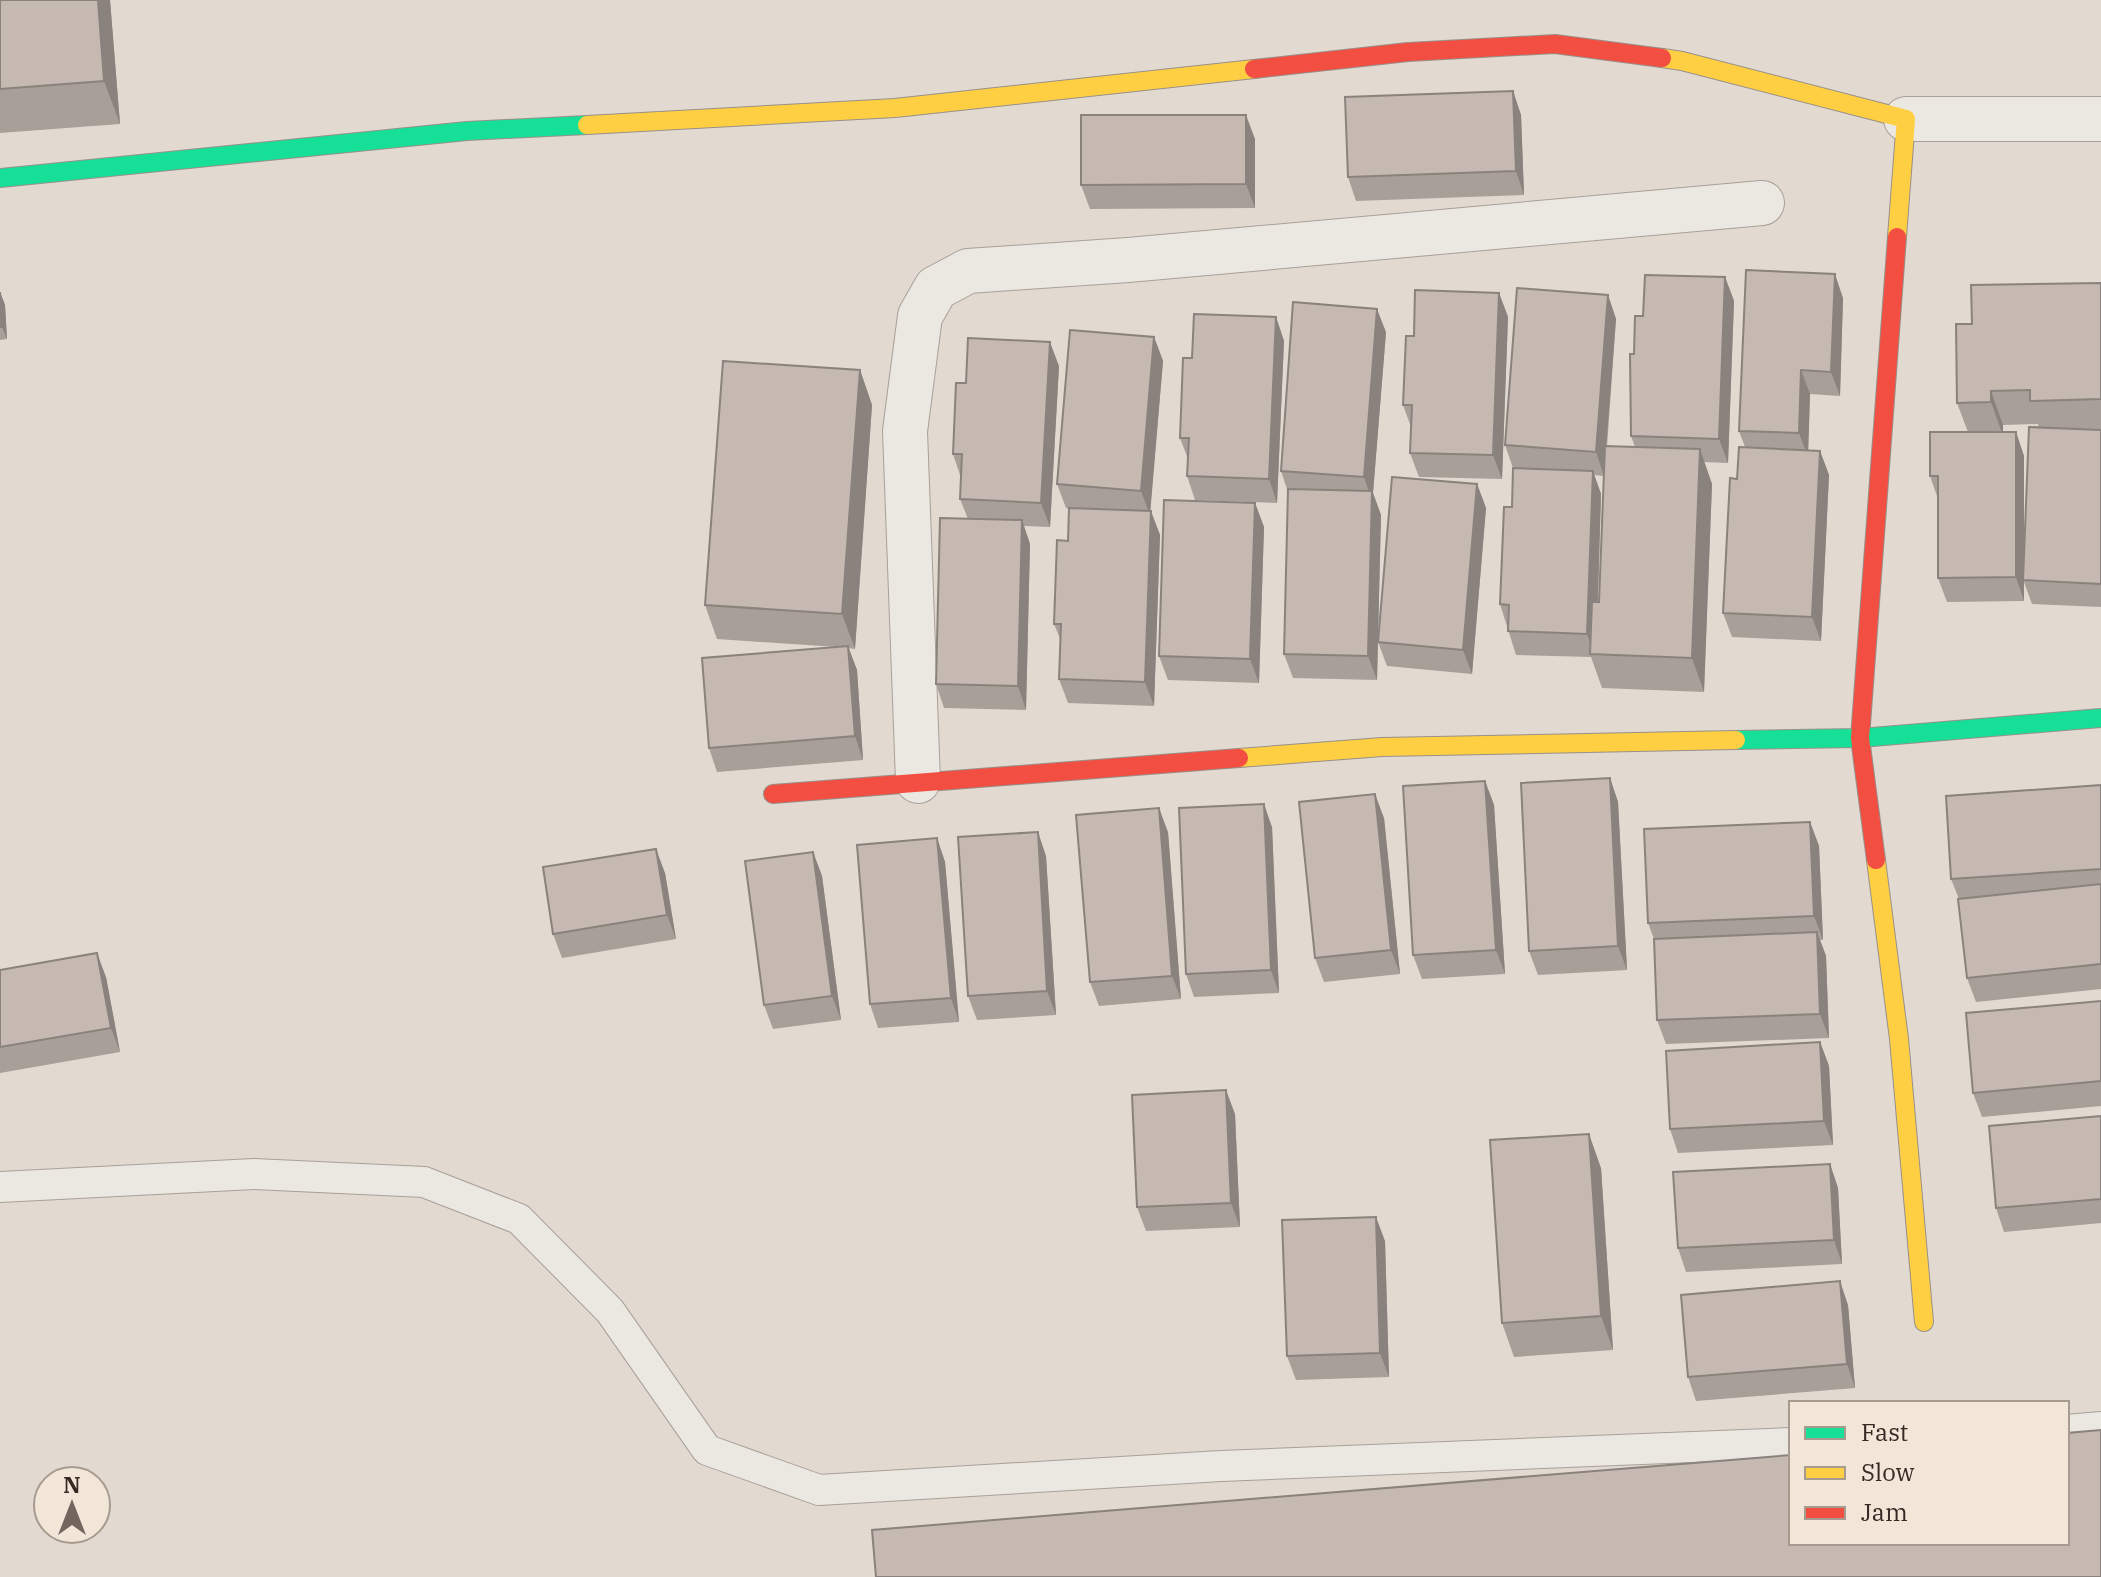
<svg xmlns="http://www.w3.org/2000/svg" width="2101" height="1577" font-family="'IBM Plex Serif',serif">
<rect width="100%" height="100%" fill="#e2dad1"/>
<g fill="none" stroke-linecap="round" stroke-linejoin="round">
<g stroke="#a8a099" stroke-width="32">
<path id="lane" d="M0 1187 254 1174 424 1182 519 1219 610 1311 707 1450 819 1490 1221 1466 1791 1443
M2067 1430 2101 1427"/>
</g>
<g stroke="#a8a099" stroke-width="46">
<path id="street" d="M1906 119H2101
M918 781 905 431 920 316 936 288 968 271 1128 260 1762 203"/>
</g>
<g stroke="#989089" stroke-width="20">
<path id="fast" d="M0 178 467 131 587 125
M1736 740 1860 738 2101 718"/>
</g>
<g stroke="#989089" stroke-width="20">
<path id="slow" d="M1662 58 1682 61 1906 119 1897 237
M587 125 895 108 1254 69
M1239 758 1382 747 1736 740
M1876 860 1899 1039 1924 1322"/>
</g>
<g stroke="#989089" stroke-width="20">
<path id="jam" d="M1254 69 1408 52 1555 44 1662 58
M773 794 1239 758
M1876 860 1860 738 1897 237"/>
</g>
<use href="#lane" stroke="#ebe7e1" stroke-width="30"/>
<use href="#street" stroke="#ebe7e1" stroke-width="44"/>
<use href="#fast" stroke="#16e098" stroke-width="18"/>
<use href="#slow" stroke="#ffcf43" stroke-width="18"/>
<use href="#jam" stroke="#f24e42" stroke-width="18"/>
</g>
<path fill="#a99f99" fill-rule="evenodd" d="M0 0H110L120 124 0 133Z
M1513 91 1521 115 1524 195 1356 201 1348 177Z
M1255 139V208L1090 209 1081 185Z
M1725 277 1734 301 1728 463 1704 462 1712 484 1704 692 1602 688 1591 657 1516 655 1500 604 1512 507 1513 468 1505 445 1608 295 1616 319 1607 447H1635L1631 436 1643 316ZM1594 475 1604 476 1599 602H1598L1601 494Z
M2101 283V607L2032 604 2024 582V601L1947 602 1938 578V499L1930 476 1968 432 1957 403 1972 324ZM2038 424 2039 428 2024 560V456L2016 432H2003V425Z
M0 292 5 305 7 339 0 340Z
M1499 293 1508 317 1502 479 1419 477 1410 453 1411 427 1403 405 1414 336Z
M1843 298 1840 396 1810 394 1808 450 1820 451 1829 475 1821 641 1732 637 1723 613 1737 479 1745 447 1739 431Z
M1276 317 1284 341 1277 503 1195 500 1187 476 1188 459 1180 438 1192 358Z
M1386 332 1373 493 1381 515 1377 680 1293 678 1284 654 1288 492 1281 471Z
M1154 337 1163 361 1150 511 1160 535 1154 706 1068 703 1059 679 1061 641 1054 624 1068 541 1069 509 1066 508 1057 484Z
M1059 366 1050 527 1024 526 1030 544 1026 710 944 708 936 684 968 519 960 499 961 478 953 454 966 383Z
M860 370 872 405 855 649 848 648 857 670 863 760 717 772 709 748 837 647 717 639 705 605Z
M1477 484 1486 508 1472 674 1387 666 1378 642Z
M1255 503 1264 527 1259 683 1168 680 1159 656Z
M1610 778 1618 802 1627 970 1538 975 1529 951Z
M1485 781 1494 805 1505 974 1422 979 1413 955Z
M2101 785V989L1976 1002 1967 978 1959 899 1951 879Z
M1384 818 1400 974 1324 982 1315 958Z
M1810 822 1819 846 1823 940H1820L1826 956 1829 1038 1666 1044 1657 1020 1654 939 1648 923Z
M1272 827 1279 993 1194 997 1186 974Z
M1168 832 1181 999 1099 1006 1090 982Z
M937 838 945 862 959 1022 878 1028 870 1004Z
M813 852 822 876 841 1020 773 1029 764 1005Z
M1046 856 1056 1015 977 1020 968 996Z
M665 873 676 939 562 958 553 934Z
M0 970 106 977 120 1052 0 1073Z
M2101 1001V1106L1982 1117 1973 1093Z
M1820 1042 1829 1066 1833 1145 1678 1153 1670 1129Z
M1235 1114 1240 1227 1146 1231 1137 1207Z
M2101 1116V1223L2004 1232 1996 1208Z
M1830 1164 1838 1188 1842 1264 1686 1272 1678 1248Z
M1601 1168 1613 1350 1514 1357 1502 1323Z
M1385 1241 1389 1377 1296 1380 1287 1356Z
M1848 1305 1855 1388 1696 1401 1688 1377Z"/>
<path fill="#8a827d" d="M98 0H110L120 124 104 81Z
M1513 91 1521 115 1524 195 1516 171Z
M1246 115 1255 139V208L1246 184Z
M1835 274 1843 298 1840 396 1831 372Z
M1725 277 1734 301 1728 463 1719 439Z
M0 292 5 305 7 339 2 327Z
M1499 293 1508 317 1502 479 1493 455Z
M1608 295 1616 319 1604 476 1596 452Z
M1377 309 1386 332 1373 493 1381 515 1377 680 1368 656 1372 501 1364 477Z
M1276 317 1284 341 1277 503 1269 479Z
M1154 337 1163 361 1150 515 1141 491Z
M1050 342 1059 366 1050 527 1041 503Z
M860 370 872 405 855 649 842 614Z
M1801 370 1810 394 1808 457 1799 433Z
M1991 391 2003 425V436L1991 402Z
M2016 432 2024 456V601L2016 577Z
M1700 449 1712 484 1704 692 1692 658Z
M1820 451 1829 475 1821 641 1812 617Z
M1593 471 1601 494 1596 654H1594L1587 634Z
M1477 484 1486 508 1472 674 1463 650Z
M1255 503 1264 527 1259 683 1250 659Z
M1151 511 1160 535 1154 706 1145 682Z
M1022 520 1030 544 1026 710 1018 686Z
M848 646 857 670 863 760 855 736Z
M1610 778 1618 802 1627 970 1618 946Z
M1485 781 1494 805 1505 974 1496 950Z
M1375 794 1384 818 1400 974 1391 950Z
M1264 804 1272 827 1279 993 1271 970Z
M1159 808 1168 832 1181 999 1172 976Z
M1810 822 1819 846 1823 940 1814 916Z
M1038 832 1046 856 1056 1015 1047 991Z
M937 838 945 862 959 1022 951 998Z
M656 849 665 873 676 939 667 915Z
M813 852 822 876 841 1020 832 996Z
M1817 932 1826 956 1829 1038 1820 1014Z
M97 953 106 977 120 1052 111 1028Z
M1820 1042 1829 1066 1833 1145 1824 1121Z
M1226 1090 1235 1114 1240 1227 1231 1203Z
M1589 1134 1601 1168 1613 1350 1601 1316Z
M1830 1164 1838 1188 1842 1264 1834 1240Z
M1376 1217 1385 1241 1389 1377 1380 1353Z
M1840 1281 1848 1305 1855 1388 1847 1364Z"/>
<path fill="#c5b9b2" stroke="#8a827d" stroke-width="2" d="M0 0H98L104 81 0 89Z
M1513 91 1516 171 1348 177 1345 97Z
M1081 115H1246V184L1081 185Z
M1746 270 1835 274 1831 372 1801 370 1799 433 1739 431Z
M1645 275 1725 277 1719 439 1631 436 1630 354H1634L1635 316H1643Z
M2101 283V399L2030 401V390L1991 391V402L1957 403 1956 324H1972L1971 285Z
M1517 288 1608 295 1596 452 1505 445Z
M1415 290 1499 293 1493 455 1410 453 1412 405H1403L1406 336H1414Z
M0 292 2 327H0Z
M1293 302 1377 309 1364 477 1281 471Z
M1194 314 1276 317 1269 479 1187 476 1189 438H1180L1183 358H1192Z
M1070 330 1154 337 1141 491 1057 484Z
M968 338 1050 342 1041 503 960 499 962 454H953L956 383H966Z
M723 361 860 370 842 614 705 605Z
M2029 427 2101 430V584L2023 580Z
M1930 432H2016V577L1938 578V476H1930Z
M1605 446 1700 449 1692 658 1590 654 1592 602H1599Z
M1739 447 1820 451 1812 617 1723 613 1730 478 1737 479Z
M1513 468 1593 471 1587 634 1508 631 1509 605 1500 604 1504 507H1512Z
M1392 477 1477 484 1463 650 1378 642Z
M1288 489 1372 491 1368 656 1284 654Z
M1164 500 1255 503 1250 659 1159 656Z
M1069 508 1151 511 1145 682 1059 679 1061 624H1054L1057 540 1068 541Z
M940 518 1022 520 1018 686 936 684Z
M848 646 855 736 709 748 702 658Z
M1610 778 1618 946 1529 951 1521 783Z
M1485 781 1496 950 1413 955 1403 786Z
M2101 785V869L1951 879 1946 796Z
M1375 794 1391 950 1315 958 1299 802Z
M1264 804 1271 970 1186 974 1179 808Z
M1159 808 1172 976 1090 982 1076 815Z
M1810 822 1814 916 1648 923 1644 829Z
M1038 832 1047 991 968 996 958 837Z
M937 838 951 998 870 1004 857 845Z
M656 849 667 915 553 934 543 867Z
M813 852 832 996 764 1005 745 861Z
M2101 884V964L1967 978 1958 899Z
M1817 932 1820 1014 1657 1020 1654 939Z
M97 953 111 1028 0 1047V970Z
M2101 1001V1081L1973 1093 1966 1013Z
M1820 1042 1824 1121 1670 1129 1666 1051Z
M1226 1090 1231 1203 1137 1207 1132 1095Z
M2101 1116V1199L1996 1208 1989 1126Z
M1589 1134 1601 1316 1502 1323 1490 1140Z
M1830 1164 1834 1240 1678 1248 1673 1172Z
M1376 1217 1380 1353 1287 1356 1282 1220Z
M1840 1281 1847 1364 1688 1377 1681 1295Z
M2101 1430V1577H876L872 1530 1791 1455V1543H2067V1433Z"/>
<rect x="1789" y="1401" width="280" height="144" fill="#f2e6d8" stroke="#a79a8f" stroke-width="2"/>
<rect x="1805" y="1427" width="40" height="12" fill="#16e098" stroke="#a79a8f" stroke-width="2"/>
<text x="1861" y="1441" font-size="24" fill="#362822">Fast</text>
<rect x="1805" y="1467" width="40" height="12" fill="#ffcf43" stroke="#a79a8f" stroke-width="2"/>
<text x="1861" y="1481" font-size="24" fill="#362822">Slow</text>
<rect x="1805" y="1507" width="40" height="12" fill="#f24e42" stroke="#a79a8f" stroke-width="2"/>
<text x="1861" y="1521" font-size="24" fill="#362822">Jam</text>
<g transform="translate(72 1505)"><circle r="38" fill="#f2e6d8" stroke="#a79a8f" stroke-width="2"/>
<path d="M0-6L14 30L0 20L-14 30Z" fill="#72665f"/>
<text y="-12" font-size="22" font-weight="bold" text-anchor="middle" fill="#362822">N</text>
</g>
</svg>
